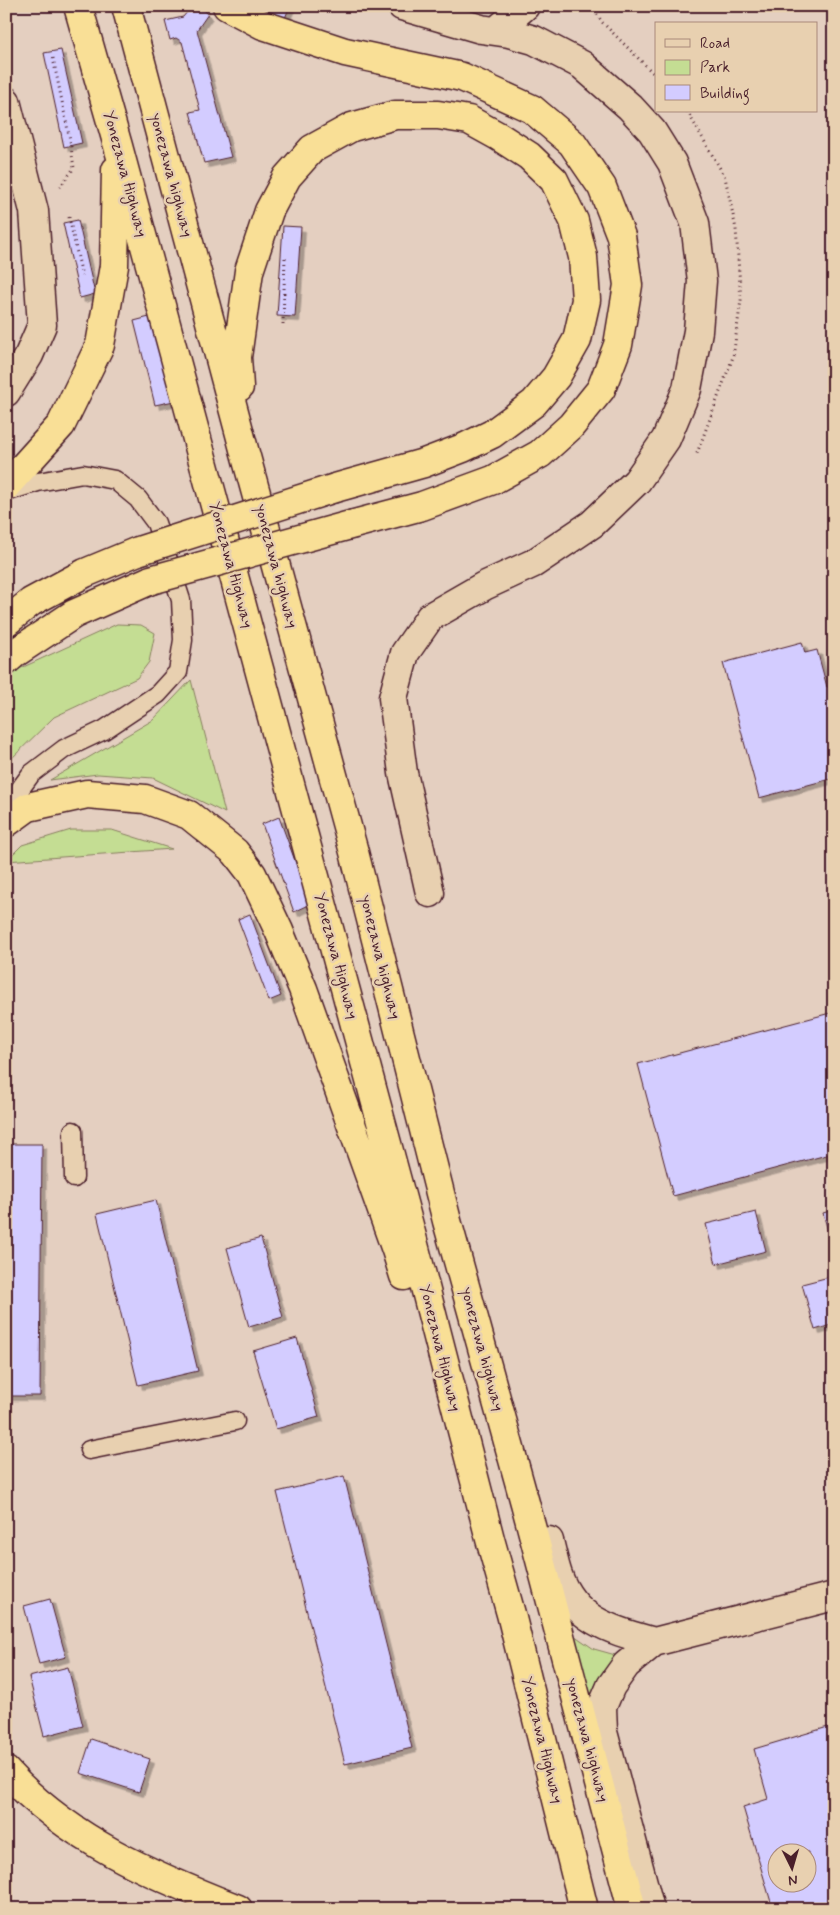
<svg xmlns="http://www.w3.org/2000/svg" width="840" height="1915" font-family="Mynerve,sans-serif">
<defs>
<filter id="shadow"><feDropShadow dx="4.5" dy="4.5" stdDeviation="0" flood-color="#0004"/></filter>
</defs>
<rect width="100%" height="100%" fill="#e4cfc0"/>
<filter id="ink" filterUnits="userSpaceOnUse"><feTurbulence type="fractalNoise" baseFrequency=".02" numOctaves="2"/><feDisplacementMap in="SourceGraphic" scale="10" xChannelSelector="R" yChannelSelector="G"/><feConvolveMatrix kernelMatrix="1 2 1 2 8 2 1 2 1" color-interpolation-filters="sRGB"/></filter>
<g filter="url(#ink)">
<path fill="#c4dd93" stroke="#877e5f" d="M117 624 141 625 155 633 149 662 137 678 54 717 6 764V682L19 669Z
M191 680 225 813 153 778 98 774 50 780 153 720Z
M71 830H112L172 849 6 861 22 845Z
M568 1631 594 1649 619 1656C602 1668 595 1684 588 1703Z"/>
<path fill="#d3ccff" stroke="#4a1f2b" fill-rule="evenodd" filter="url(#shadow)" d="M192 6H200L208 14 197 30 231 157 204 163 190 112 200 110 182 42 176 38 170 40 165 21 183 17Z
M254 6H290L285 18Z
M61 50 82 143 64 147 44 53Z
M78 220 95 294 80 298 63 223Z
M283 226 301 227 295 317 277 316Z
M153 316 174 401 155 405 134 321Z
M802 642 805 653 817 650 827 687H834V778L759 798 723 663Z
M279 817 298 869 309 905 294 912 262 824Z
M250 914 281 996 269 1001 238 919Z
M834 1012V1153L673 1196 638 1064Z
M6 1144H42L40 1396H6Z
M156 1200 198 1371 138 1385 97 1214Z
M834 1210V1253L823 1213Z
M756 1212 766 1251 716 1264 706 1224Z
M261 1238 283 1317 249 1327 227 1248Z
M829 1277 834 1295V1324L815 1330 802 1284Z
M297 1338 319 1417 276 1429 253 1351Z
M344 1476 412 1748 345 1764 277 1492Z
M50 1599 66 1657 39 1664 24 1606Z
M68 1667 83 1726 44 1736 29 1677Z
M828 1727 834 1747V1909H773L743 1807 768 1799 754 1749ZM778 1852H808V1882H778Z
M91 1739 150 1759 139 1792 80 1773Z"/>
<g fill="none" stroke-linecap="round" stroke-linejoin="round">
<g stroke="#4a1f2b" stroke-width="21">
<path id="lane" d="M6 492 38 482 83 474 115 480 138 499 156 523 181 600 183 640 178 672 158 694 104 730 64 749 31 774 6 808
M73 1131 74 1178
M89 1450 235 1421"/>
</g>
<g stroke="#4a1f2b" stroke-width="31">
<path id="street" d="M402 6 481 29 509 33 534 40 582 65 630 107 652 131 672 163 695 223 702 281 698 331 687 389 666 439 637 481 592 524 534 563 484 586 430 617 405 653 393 698 403 773 430 893
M496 31 525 6
M6 101 34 211 42 325 29 355 6 392
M549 1541C552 1552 554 1564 558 1575 574 1621 612 1630 654 1642
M650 1909 603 1732 602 1707 611 1686 626 1665 654 1642 834 1596"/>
</g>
<g stroke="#4a1f2b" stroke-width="31">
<path id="highway" d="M78 6 118 146 410 1229 490 1539 511 1614 584 1909
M126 6 245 453 354 852 447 1221 525 1503 632 1909
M227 6 263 25 345 52 462 77 532 109 572 143 602 187 621 236 628 285 618 345 601 389 571 426 540 454 493 480 422 506 354 524
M239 387 237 357 249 271 269 211 287 177 312 149 352 127 395 115H438L469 120 498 136 529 156 554 180 574 221 583 257 586 300 577 340 556 377 534 403 492 434 463 448 424 463 335 488
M6 486 61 425 100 345 114 266 116 170
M6 622 31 602 85 573 138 551
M6 661 15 653 74 614 151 580
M6 823 28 807 87 794 145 799 189 815 235 852 252 874 279 931 303 989 396 1250 404 1276
M6 1771C68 1840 154 1876 238 1909"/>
</g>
<path stroke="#4a1f2b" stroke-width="3" stroke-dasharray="1 4" stroke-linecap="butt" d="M591 6 603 23 656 76
M53 58 70 140 74 168 60 187
M687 111 725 177 736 229 741 300 733 357 696 456
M69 217 82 276
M283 324 285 257"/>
<use href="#lane" stroke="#e8d0b0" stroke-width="18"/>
<use href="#street" stroke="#e8d0b0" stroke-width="28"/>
<use href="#highway" stroke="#f9df96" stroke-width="28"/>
<g stroke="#4a1f2b" stroke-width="31" stroke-linecap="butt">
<path id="highway-bridge" d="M138 551 335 488
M151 580 354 524"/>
</g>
<use href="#highway-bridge" stroke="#f9df96" stroke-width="28"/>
</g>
</g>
<g text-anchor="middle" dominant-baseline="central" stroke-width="5" stroke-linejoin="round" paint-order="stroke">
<g font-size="16" fill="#4a1f2b" stroke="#e8d0b0">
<text transform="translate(125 174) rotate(75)">Yonezawa Highway</text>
<text transform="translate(171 175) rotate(75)">yonezawa highway</text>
<text transform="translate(231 565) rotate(75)">Yonezawa Highway</text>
<text transform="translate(276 566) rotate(75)">yonezawa highway</text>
<text transform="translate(336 956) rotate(75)">Yonezawa Highway</text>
<text transform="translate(380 957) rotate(76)">yonezawa highway</text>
<text transform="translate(440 1348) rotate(76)">Yonezawa Highway</text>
<text transform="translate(482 1349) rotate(75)">yonezawa highway</text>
<text transform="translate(542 1740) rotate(76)">Yonezawa Highway</text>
<text transform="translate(587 1740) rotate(75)">yonezawa highway</text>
</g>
</g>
<rect width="840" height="1915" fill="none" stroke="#e8d0b0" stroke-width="25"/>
<rect x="12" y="12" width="815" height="1890" fill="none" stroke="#4a1f2b" stroke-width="2" filter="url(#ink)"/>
<rect x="655" y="22" width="162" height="90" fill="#e8d0b0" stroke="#a9897b"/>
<rect x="665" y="39" width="25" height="8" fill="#e8d0b0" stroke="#a9897b"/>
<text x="700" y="48" font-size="15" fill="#4a1f2b">Road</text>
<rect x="665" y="60" width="25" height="15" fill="#c4dd93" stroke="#a9897b"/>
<text x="700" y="72" font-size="15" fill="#4a1f2b">Park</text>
<rect x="665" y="85" width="25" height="15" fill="#d3ccff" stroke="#a9897b"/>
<text x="700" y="98" font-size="15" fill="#4a1f2b">Building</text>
<g transform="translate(792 1868) rotate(175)"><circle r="24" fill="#e8d0b0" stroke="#a9897b"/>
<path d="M0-4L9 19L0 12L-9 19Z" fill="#4a1f2b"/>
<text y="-8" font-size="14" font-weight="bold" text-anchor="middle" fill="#4a1f2b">N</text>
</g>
</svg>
